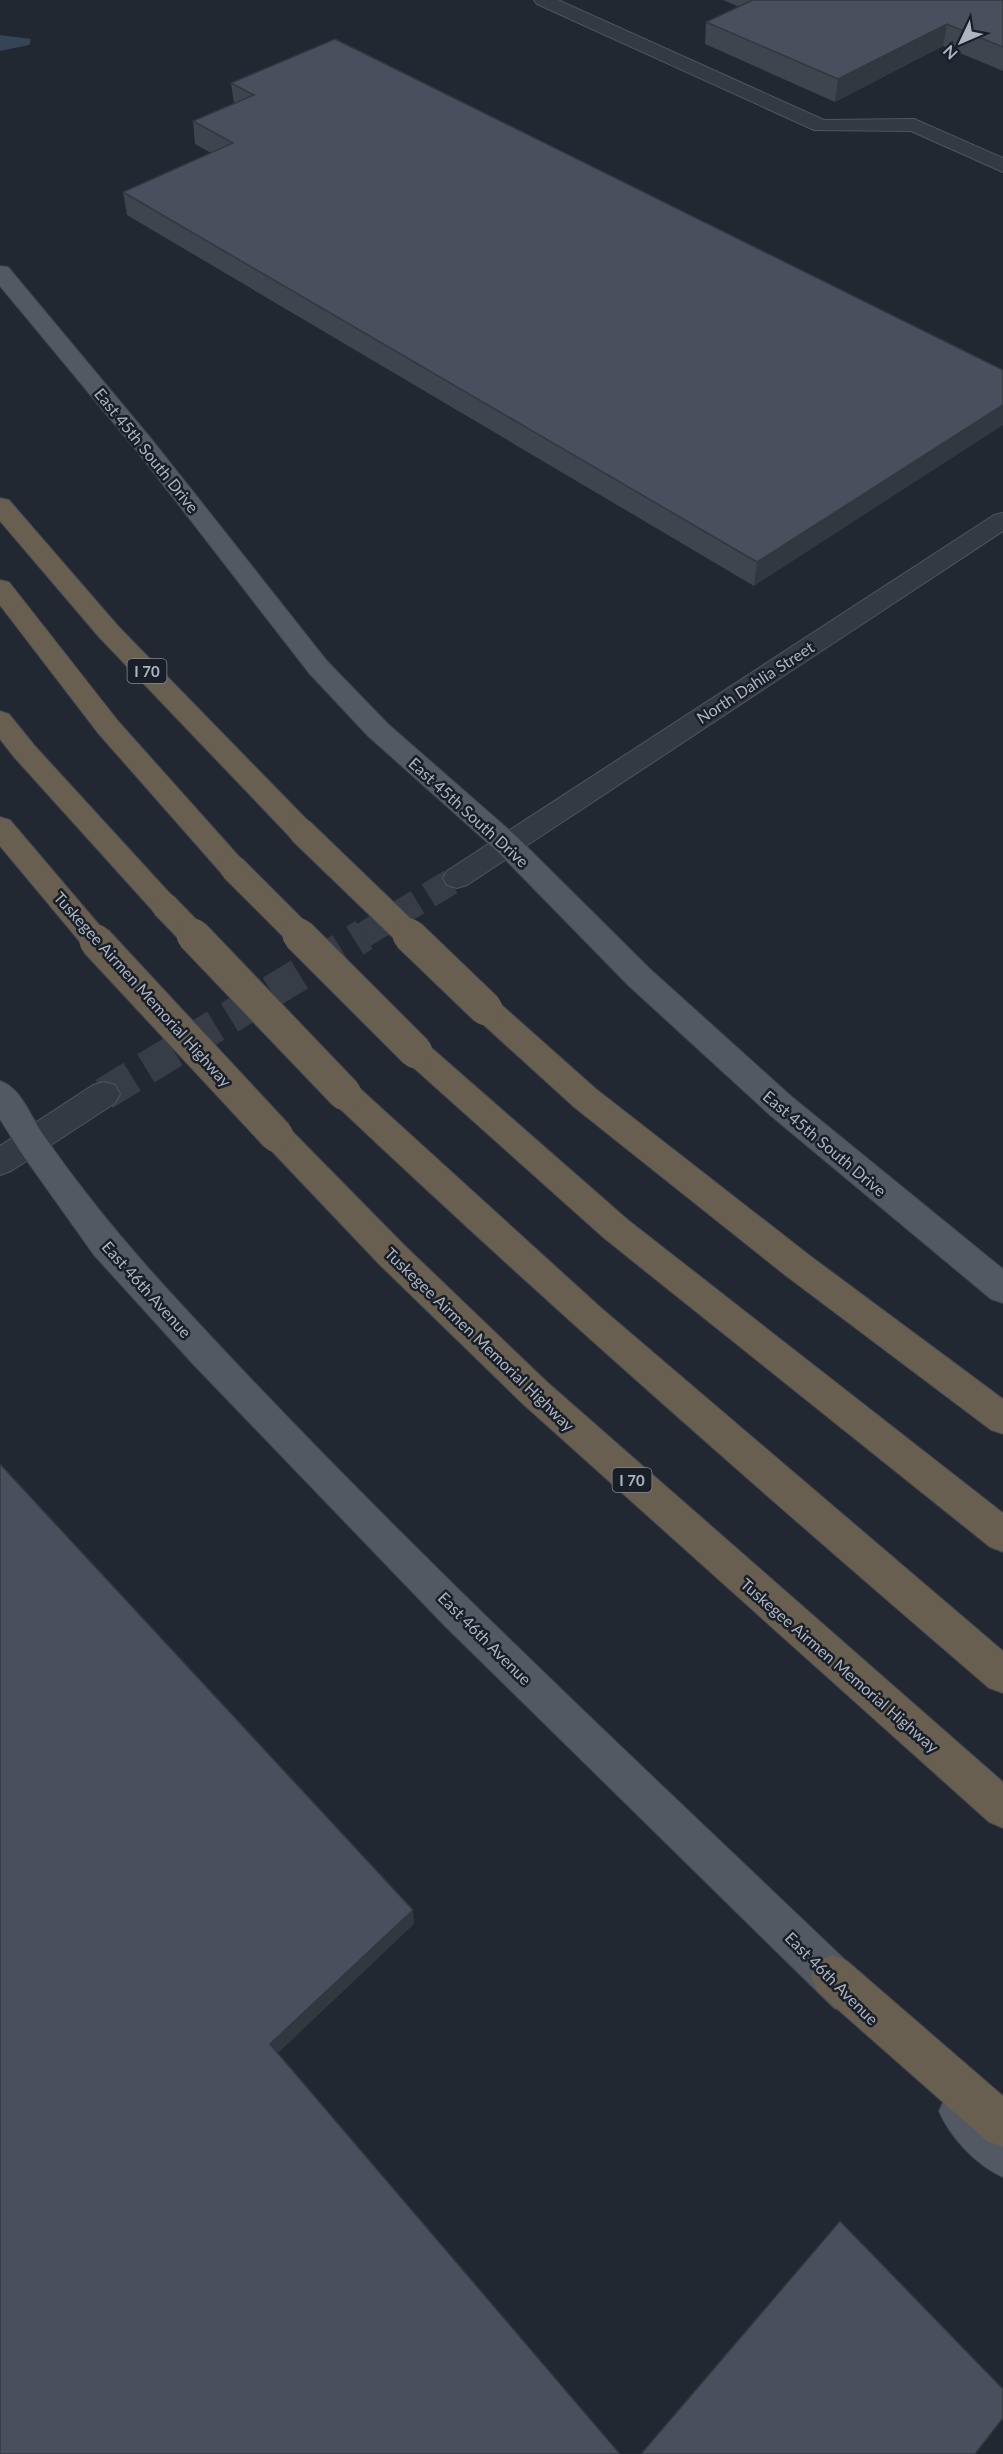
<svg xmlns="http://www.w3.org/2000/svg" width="1003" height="2454" font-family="Lato,sans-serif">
<rect width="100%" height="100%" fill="#212832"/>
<path fill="#364458" d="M0 35 31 39 29 45 0 51Z"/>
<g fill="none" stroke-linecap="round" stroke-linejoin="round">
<path stroke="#363d47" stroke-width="26" stroke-dasharray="26 13" stroke-linecap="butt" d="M362 936 457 878"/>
<path stroke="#363d47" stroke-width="33" stroke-dasharray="33 16" stroke-linecap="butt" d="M104 1094 364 935"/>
<g stroke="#4e555e" stroke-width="2">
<path id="minor" d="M534 0H558L824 120 914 119 1003 158V172L911 131 814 130 537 4Z
M1003 513V531L467 885 457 888 447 885 443 878 447 871 994 515Z
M104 1082 115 1085 120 1094 115 1103 11 1171 0 1175V1146L93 1085Z"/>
</g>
<g stroke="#3d434d" stroke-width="2">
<path id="major" d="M0 266 8 267 153 441 327 661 388 724 517 837 650 969 792 1097 1003 1269V1303L991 1299 770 1115 628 985 497 851 368 736 309 673 137 451 0 286Z
M0 1081C20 1087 30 1115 42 1133 84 1194 130 1249 180 1303 397 1539 633 1757 864 1978L870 1993 864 2008 849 2014 834 2008 444 1625 193 1364 94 1255 20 1151 0 1119Z
M961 2089 976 2096 1003 2123V2177C977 2166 950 2137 939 2111L946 2096Z"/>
</g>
<g stroke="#3e454e" stroke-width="2">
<path id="highway" d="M0 498 9 500 118 626 311 824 315 831 311 838 301 841 291 838 99 637 0 521Z
M0 580 9 582 118 721 243 861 247 868 243 875 233 878 223 875 98 733 0 605Z
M0 711 9 714 34 745 174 898 179 905 174 912 164 915 154 912 14 757 0 739Z
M0 817 10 820 106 933 111 941 106 949 96 952 86 949 0 846Z
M486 998 497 1001 596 1089 809 1255 1003 1399V1434L991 1430 785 1275 574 1107 475 1017 471 1009 475 1001Z
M416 1040 427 1044 628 1220 1003 1513V1552L990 1547 604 1238 405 1060 401 1052 405 1044Z
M345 1082 356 1085 600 1307 1003 1651V1693L989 1688C767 1497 546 1304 334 1103L329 1094 334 1085Z
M277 1124 288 1127 403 1244 547 1382 1003 1782V1828L989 1822 523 1404 379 1264 266 1145 261 1136 266 1127Z
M832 1955 847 1961 1003 2096V2147L987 2141 817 1991 811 1976 817 1961Z"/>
</g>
<use href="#minor" fill="#343a43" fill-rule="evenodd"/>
<use href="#major" fill="#525963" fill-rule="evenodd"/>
<use href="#highway" fill="#685f51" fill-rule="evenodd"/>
<g stroke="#3e454e" stroke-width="28" stroke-linecap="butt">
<path id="highway-bridge-far1" d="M301 831 410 936
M233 868 301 936
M164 905 194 936"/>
</g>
<g stroke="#3e454e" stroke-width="35" stroke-linecap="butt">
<path id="highway-bridge" d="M193 935 345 1094
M299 935 416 1052
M409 935 486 1009
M96 941 277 1136"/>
</g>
<use href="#highway-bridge-far1" stroke="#685f51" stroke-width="26"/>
<use href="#highway-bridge" stroke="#685f51" stroke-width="33"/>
</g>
<path fill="#3d454f" d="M723 0H1003V71L943 46 835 102 705 44 706 22 739 7Z
M231 83 1003 370 754 586 127 215 123 192 211 153 195 144 193 121 234 104Z"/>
<path fill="#323840" d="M947 24 943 46 835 102 838 79Z
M1003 405V425L754 586 757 562Z
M413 1910 414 1924 275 2056 270 2044Z"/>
<path fill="#47505c" stroke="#323840" stroke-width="1.5" d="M753 0H1003V47L947 24 838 79 706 22Z
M335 39 1003 370V405L757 562 123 192 233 143 193 121 254 95 231 83Z
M0 1464 413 1910 270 2044 620 2454H0Z
M840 2221 1003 2389V2418L975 2454H641Z"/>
<g text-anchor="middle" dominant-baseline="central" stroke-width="5" stroke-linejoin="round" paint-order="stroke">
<g fill="#191f28" stroke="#818892" stroke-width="1.5">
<rect x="127.5" y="659" width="39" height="24" rx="4.5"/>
<rect x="612.5" y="1468" width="39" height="24" rx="4.5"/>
</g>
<g font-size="15" font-weight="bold" fill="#aeb5c0">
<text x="147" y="671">I 70</text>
<text x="632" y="1480">I 70</text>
</g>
<g font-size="16" fill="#aeb5c0" stroke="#191f28">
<text transform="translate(147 450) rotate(51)">East 45th South Drive</text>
<text transform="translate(755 682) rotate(-33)">North Dahlia Street</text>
<text transform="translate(469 812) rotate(42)">East 45th South Drive</text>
<text transform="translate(143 989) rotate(48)">Tuskegee Airmen Memorial Highway</text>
<text transform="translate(825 1143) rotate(40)">East 45th South Drive</text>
<text transform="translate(147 1289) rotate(48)">East 46th Avenue</text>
<text transform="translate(480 1339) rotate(44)">Tuskegee Airmen Memorial Highway</text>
<text transform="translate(485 1638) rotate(45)">East 46th Avenue</text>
<text transform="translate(840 1665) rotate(41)">Tuskegee Airmen Memorial Highway</text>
<text transform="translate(832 1978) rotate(45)">East 46th Avenue</text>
</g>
</g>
<g transform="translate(961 42) rotate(226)" stroke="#191f28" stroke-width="4.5" paint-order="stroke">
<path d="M0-4.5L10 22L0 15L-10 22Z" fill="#aeb5c0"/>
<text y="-9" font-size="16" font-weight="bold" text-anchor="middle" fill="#aeb5c0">N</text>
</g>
</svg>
